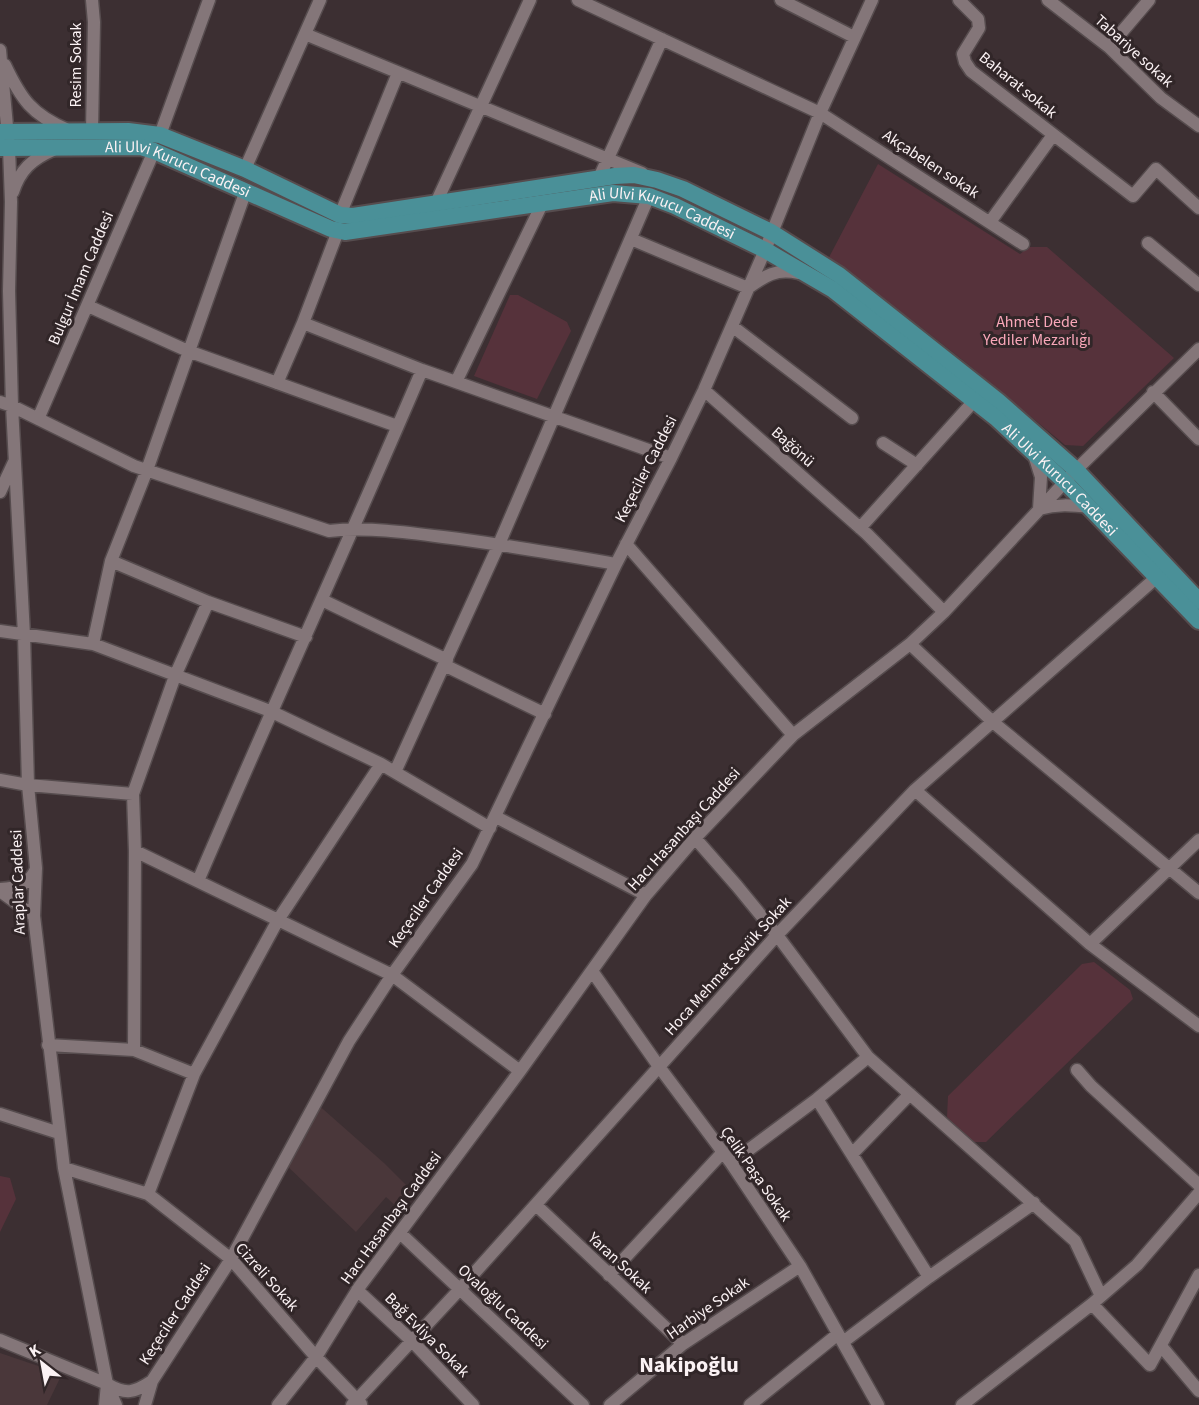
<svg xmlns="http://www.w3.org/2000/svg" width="1199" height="1405" font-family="'Source Sans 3',sans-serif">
<rect width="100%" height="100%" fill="#3c2f32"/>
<path fill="#4a373a" d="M315 1102 384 1163 414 1193 400 1210 386 1197 356 1232 283 1162Z
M0 1353 62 1374 47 1405H0Z"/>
<path fill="#56323b" d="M878 164 1020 254 1029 247H1047L1174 358 1083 446 1065 445C988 382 912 313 826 263Z
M510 295H518L567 322 571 331 537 399 474 376Z
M1094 962 1130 990 1133 999 986 1142H970L947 1117 948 1096 1082 964Z
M0 1176 10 1178 16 1199 0 1232Z"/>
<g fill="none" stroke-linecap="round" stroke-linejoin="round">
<g stroke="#564c4e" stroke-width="15">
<path id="minor" d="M92 0 94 22 92 131
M578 0 820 113 1023 244
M781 0 854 37
M959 0 978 19 979 28 963 54 965 62 971 71 1133 196 1156 169 1199 208
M1048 0 1109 47 1161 98 1199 126
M305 34 642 173
M1109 47 1149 0
M0 50 9 148 11 202 9 291 12 406 24 635 28 785 36 868 34 916 64 1168 107 1384 116 1405
M5 65C21 99 32 115 68 130
M160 135 209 0
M245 169 320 0
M599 178 662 39
M13 192C20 170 32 159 53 150
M436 203 530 0
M340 215 398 73
M990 222 1053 135
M631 239 748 288C765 276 776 268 798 273
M1148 243 1199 285
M88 306 188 351 397 426
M303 323 422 370 671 458
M732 326 852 418
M456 382 543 202
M277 383 303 323 338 231
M704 390 867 534 944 612
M1153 392 1199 439
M0 402 12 406 134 466 329 531C367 527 405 532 443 537 501 544 558 554 616 564
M38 419 154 151
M883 443 917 465
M1034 455 1041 477 1039 509C1057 504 1071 505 1090 507
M0 492 14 462
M860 528 974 401
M626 544 793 735
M111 561 208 602 306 637
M322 600 447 660
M0 631 93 644 270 711 381 764 490 828
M93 644 111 561 147 470 245 193
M910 644 994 723 1199 893
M444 665 545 714
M395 772 499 544 649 196
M0 780 28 785 133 794
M915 790 1090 944 1199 1026
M496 817 646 895
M695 838 737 886 777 935 868 1057 1075 1241 1101 1296
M135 851 392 975 520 1071
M198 881C271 710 349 541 422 370
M0 889C17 888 29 885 36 869
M0 891 34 916
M1090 944 1199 840
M592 971 660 1068 731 1163 800 1266 878 1405
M48 1045 134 1050 194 1074
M134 1050 135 851 133 794 175 676 208 602
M1077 1070 1091 1086 1199 1185
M817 1099 929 1277
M0 1114 59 1133
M852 1154 910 1094
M731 1163 817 1099 868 1057
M64 1168 148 1194 231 1259 316 1357 361 1404
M148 1194 194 1074 278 920 381 764
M536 1205 683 1344
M400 1233 583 1405
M609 1275 723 1152
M357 1290 412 1341 473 1405
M1092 1304 1150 1365 1199 1275
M0 1340 107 1384C126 1395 134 1393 152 1381
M843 1342 929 1277 1034 1203
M1161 1346 1199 1391
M105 1405 107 1384
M145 1405 152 1381 231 1259 349 1041 392 975 472 864 616 564 671 458 704 390 765 250 820 113 872 0
M278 1405 316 1357 360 1286 520 1071 646 895 695 838 793 735 910 644 944 612 1076 470 1199 349
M352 1405 460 1289 777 935 915 790 1157 577
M610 1405 683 1344 800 1266
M750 1405 838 1334
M962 1405 1092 1304 1137 1265 1199 1193"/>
</g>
<g stroke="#564c4e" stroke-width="20">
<g id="major">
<path d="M0 132 128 131 160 135 245 169 340 215 353 216 615 176 634 175 657 180 683 189 771 232 839 275 998 401 1076 470 1199 601"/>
<path id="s1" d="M0 148 141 147 154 151 331 229 345 232 613 193 649 196 675 206 765 250 832 289 996 418 1065 482 1199 621"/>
</g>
</g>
<use href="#minor" stroke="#847679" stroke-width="12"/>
<use href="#major" stroke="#4a9098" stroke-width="16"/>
</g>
<g text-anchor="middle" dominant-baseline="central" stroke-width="6" stroke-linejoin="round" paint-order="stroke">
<g font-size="16" fill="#fbf2f4" stroke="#312628">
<text transform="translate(1134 51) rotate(42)">Tabariye sokak</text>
<text transform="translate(76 65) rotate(-90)">Resim Sokak</text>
<text transform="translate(1018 85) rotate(39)">Baharat sokak</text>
<text transform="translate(931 164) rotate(33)">Akçabelen sokak</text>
<text stroke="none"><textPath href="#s1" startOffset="182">Ali Ulvi Kurucu Caddesi</textPath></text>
<text stroke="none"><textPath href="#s1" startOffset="686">Ali Ulvi Kurucu Caddesi</textPath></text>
<text transform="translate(81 278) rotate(-67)">Bulgur İmam Caddesi</text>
<text transform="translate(793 447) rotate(42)">Bağönü</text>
<text transform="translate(646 469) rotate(-63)">Keçeciler Caddesi</text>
<text stroke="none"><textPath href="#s1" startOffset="1172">Ali Ulvi Kurucu Caddesi</textPath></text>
<text transform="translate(684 829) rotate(-48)">Hacı Hasanbaşı Caddesi</text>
<text transform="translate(18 882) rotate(-92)">Araplar Caddesi</text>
<text transform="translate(426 898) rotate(-55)">Keçeciler Caddesi</text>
<text transform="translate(728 966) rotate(-48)">Hoca Mehmet Sevük Sokak</text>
<text transform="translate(756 1174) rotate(55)">Çelik Paşa Sokak</text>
<text transform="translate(391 1218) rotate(-54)">Hacı Hasanbaşı Caddesi</text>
<text transform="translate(620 1263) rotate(43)">Yaran Sokak</text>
<text transform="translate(267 1277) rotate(48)">Cizreli Sokak</text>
<text transform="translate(503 1307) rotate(43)">Ovaloğlu Caddesi</text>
<text transform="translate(708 1308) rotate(-35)">Harbiye Sokak</text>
<text transform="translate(175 1314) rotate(-57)">Keçeciler Caddesi</text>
<text transform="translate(427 1335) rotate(45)">Bağ Evliya Sokak</text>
</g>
<g font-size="16" fill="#f9a7b9" stroke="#312628">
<text x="1037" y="322">Ahmet Dede<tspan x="1037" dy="18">Yediler Mezarlığı</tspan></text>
</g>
<g font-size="22" font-weight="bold" fill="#fbf2f4" stroke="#312628">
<text x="689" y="1365">Nakipoğlu</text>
</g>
</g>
<g transform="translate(42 1363) rotate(329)" stroke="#312628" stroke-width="4.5" paint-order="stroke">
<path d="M0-4.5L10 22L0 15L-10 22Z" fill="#fbf2f4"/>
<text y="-9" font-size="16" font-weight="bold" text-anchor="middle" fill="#fbf2f4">K</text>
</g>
</svg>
